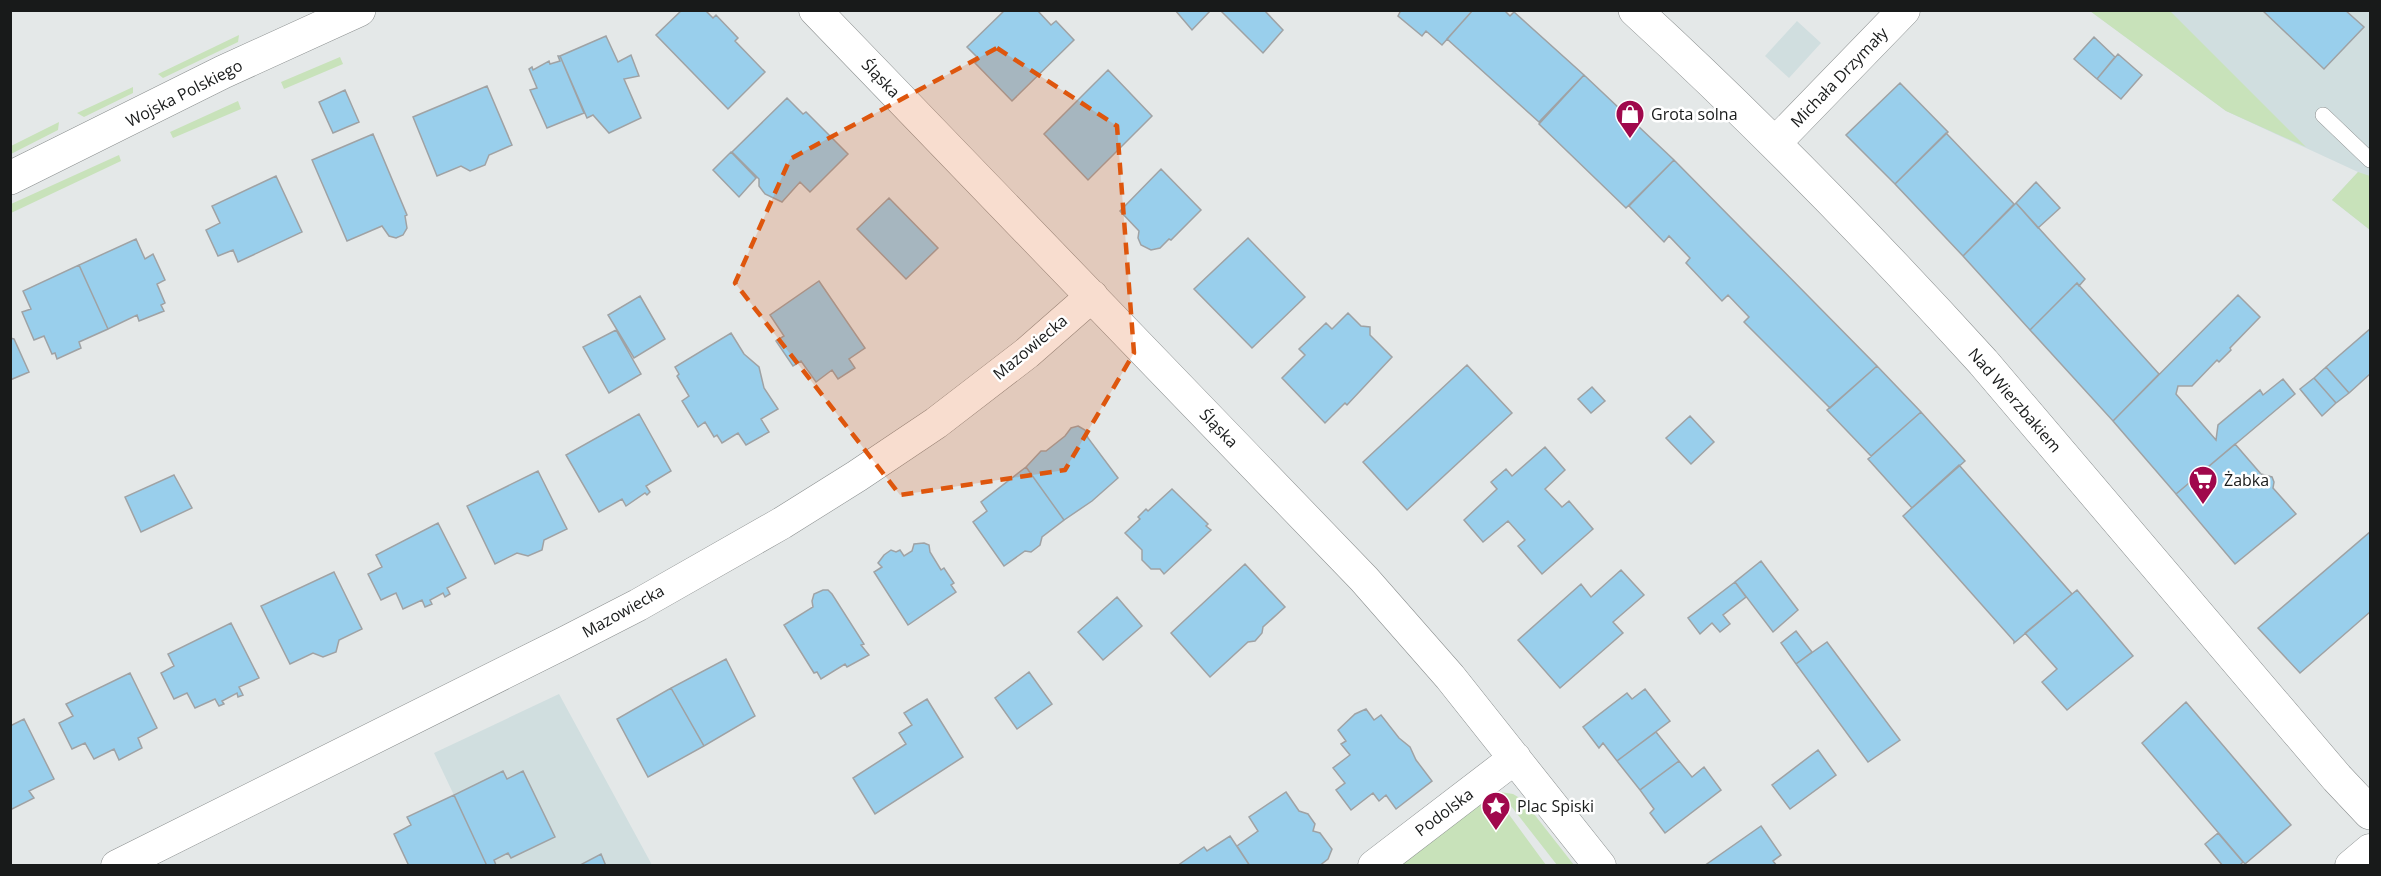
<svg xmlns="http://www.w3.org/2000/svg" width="2381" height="876" font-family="'Open Sans',sans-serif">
<rect width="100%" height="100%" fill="#e4e8e8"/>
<path fill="#d0dedf" d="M2090 11H2370V230L2332 200 2358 172 2226 111Z
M1797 21 1821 43 1789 78 1765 56Z
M559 694 652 865H487L434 753Z"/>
<path fill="#c8e2ba" d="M2090 11H2170L2306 147 2226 111Z
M239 35 238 42 163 78 158 74Z
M340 57 343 64 284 89 281 82Z
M133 87V93L84 117 77 113Z
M238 101 241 109 173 138 170 132Z
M59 122 58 130 11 154V146Z
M119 155 121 161 11 213V204Z
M2358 172 2370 176V230L2332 200Z
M1500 792 1513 794 1523 800 1574 865H1557Z
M1494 794 1546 865 1398 866Z"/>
<path fill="#99cfec" stroke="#9fa2a4" stroke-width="1.5" d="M682 10H705L713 18 716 15 738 38 735 41 765 72 728 109 656 35Z
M1005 10H1037L1051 25 1056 21 1074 40 1012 101 975 63 979 59 967 47Z
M1175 10H1211L1192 30Z
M1220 10H1264L1283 30 1263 53Z
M1401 10H1473L1442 45 1426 31 1422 36 1398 16Z
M1473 10H1504L1510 16 1514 12 1584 75 1539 122 1447 39Z
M2262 10H2345L2364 27 2324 69Z
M606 36 618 62 631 55 639 76 624 79 641 118 609 133 593 115 587 118 560 56Z
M2094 37 2115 57 2097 79 2074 59Z
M2118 54 2142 75 2121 99 2097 79Z
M558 56H560L584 113 547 128 530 90 537 88 529 69 532 67 533 70 549 61 550 64 560 61Z
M1108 70 1152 116 1088 180 1044 134Z
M1584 75 1674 160 1626 208 1539 124Z
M1900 83 1948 132 1895 184 1846 135Z
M487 86 512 145 489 155 485 165 470 171 461 166 437 176 413 117Z
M345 90 359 122 333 133 319 102Z
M787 98 803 114 806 112 848 154 810 192 800 182 782 202 765 194 759 186V179L732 152Z
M1946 133 2014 204 1963 256 1895 184Z
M373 134 407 215 405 216 407 228 403 235 396 238 389 236 382 226 347 241 312 160Z
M731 152 756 178 739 197 713 170Z
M1674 160 1877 366 1830 408 1744 322 1749 317 1728 295 1722 301 1686 263 1690 258 1669 236 1664 242 1629 206Z
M1161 169 1201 210 1171 240 1169 239 1160 248 1151 250 1141 245 1138 238 1139 231 1120 211Z
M276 176 302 232 238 262 233 250 218 256 206 230 220 223 212 206Z
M2036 182 2060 208 2038 228 2016 203Z
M889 198 938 248 906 279 857 229Z
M2016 203 2085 279 2079 286 2077 283 2030 330 1963 256Z
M1248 238 1305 297 1252 348 1194 289Z
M136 239 145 259 153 254 165 280 157 284 165 303 161 305 164 311 139 321 137 315 108 329 79 265Z
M79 265 108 329 79 342 81 348 57 359 55 353 52 354 44 336 34 340 22 312 31 309 23 291Z
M819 281 865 348 849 359 855 368 838 379 832 370 816 382 801 361 793 366 776 341 784 336 770 315Z
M2077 283 2159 374 2113 421 2030 330Z
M2238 295 2260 317 2230 348 2231 350 2219 362 2217 360 2192 386H2178L2176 394 2216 440 2218 425 2260 390 2263 395 2283 379 2295 394 2176 494 2113 421Z
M640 296 665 339 634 358 608 315Z
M1348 313 1361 326 1370 327V335L1392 357 1347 405 1345 403 1325 423 1282 378 1305 355 1299 349 1326 323 1332 329Z
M2370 329V374L2349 393 2326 367Z
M616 330 641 374 609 393 583 347Z
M731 333 744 354 759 367 764 388 778 409 761 419 769 432 746 445 738 433 722 443 717 435 714 437 705 422 698 427 682 401 689 396 677 376 679 374 675 367Z
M10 338 14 339 29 372 10 380Z
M1467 365 1512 413 1407 510 1363 462Z
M1877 366 1921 412 1871 456 1827 410Z
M2326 367 2349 393 2336 403 2314 378Z
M2314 378 2336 403 2322 416 2300 389Z
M1592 387 1605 401 1591 413 1578 399Z
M1921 412 1965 461 1912 508 1868 459Z
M639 414 671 471 646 486 650 492 647 495 645 493 626 506 622 499 599 512 566 455Z
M1690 416 1714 442 1691 464 1666 438Z
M1078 426 1085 430 1088 438 1118 478 1092 501 1064 520 1026 467 1041 451H1046L1065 436 1071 428Z
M2235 444 2261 474 2272 477 2274 482 2273 488 2296 514 2235 564 2176 494Z
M1545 447 1565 470 1545 489 1562 507 1569 501 1593 529 1542 574 1518 546 1525 540 1508 521 1483 542 1464 520 1497 489 1491 482 1506 469 1512 476Z
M1959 465 2072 594 2014 643V641L1903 516Z
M1026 467 1064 520 1042 537 1040 545 1031 552 1025 551 1004 566 973 522 987 511 981 502Z
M538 471 567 529 544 540 542 550 528 556 517 553 495 564 467 506Z
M174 475 192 508 141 532 125 497Z
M1172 489 1208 524 1206 526 1211 530 1164 574 1160 569H1151L1142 560V550L1125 533 1140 519 1138 517 1146 509 1148 511Z
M438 523 466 578 447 588 450 594 445 597 443 593 430 600 432 604 425 607 422 600 403 609 396 593 381 600 368 574 382 567 376 555Z
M2370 532V612L2300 673 2258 628Z
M924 543 929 545 930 552 941 570 944 568 954 583 951 585 956 592 908 625 874 572 882 567 878 563 884 555 891 550 896 552 900 550 904 556 912 551 914 544Z
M1761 561 1798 610 1773 632 1735 582Z
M1245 564 1285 607 1263 627 1262 633 1255 641 1248 642 1210 677 1171 633Z
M1621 570 1644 595 1613 622 1623 633 1560 688 1518 640 1581 584 1591 597Z
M334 572 362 629 339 640 336 652 323 657 313 653 290 664 261 606Z
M1735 582 1746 597 1723 615 1730 624 1720 632 1712 623 1700 634 1688 618Z
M823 590H828L832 594 864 644 861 645 869 655 847 667 845 664 821 679 817 672 814 673 784 625 813 607 812 601 814 594Z
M2077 590 2133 656 2067 710 2042 682 2057 669 2025 633Z
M1117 597 1142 626 1103 660 1078 632Z
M231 623 259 678 239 687 243 695 238 697 237 693 222 701 224 704 219 706 215 699 195 708 187 693 174 699 161 673 174 666 168 654Z
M1796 631 1812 652 1796 664 1781 643Z
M1827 642 1900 740 1868 762 1796 664Z
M726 659 755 716 704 746 671 688Z
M1029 672 1052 704 1017 729 995 698Z
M130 673 157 728 138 738 142 748 119 760 114 749 94 759 85 743 72 749 59 723 73 716 66 704Z
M671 688 704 746 648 777 617 719Z
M1645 689 1670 721 1617 761 1603 743 1599 748 1583 727 1627 693 1632 699Z
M927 699 963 757 875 814 853 778 906 744 899 733 912 725 904 713Z
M2186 702 2291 825 2245 864 2142 743Z
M1366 709 1374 720 1381 715 1399 738 1410 747 1416 760 1432 781 1396 809 1386 795 1379 801 1373 793 1351 810 1336 790 1345 783 1333 768 1350 755 1341 744 1346 741 1338 730 1355 714Z
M24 719 54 779 29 791 34 798 10 810V726Z
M1656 732 1679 761 1640 790 1617 761Z
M1818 750 1836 775 1790 809 1772 785Z
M1679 761 1692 777 1704 767 1721 790 1665 833 1650 813 1654 809 1640 790Z
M503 771 507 779 523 771 555 837 511 858 508 853 494 860 496 865 487 866 454 795Z
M1286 792 1299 811 1308 814 1315 824 1313 831 1320 833 1332 849 1328 859 1319 866H1250L1237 846 1258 831 1249 817Z
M454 795 487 866H409L394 834 411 825 407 817Z
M1761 826 1781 855 1773 861 1777 866H1704Z
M2218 833 2243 862 2239 866H2223L2205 844Z
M1230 836 1250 866H1177L1204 847 1207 851Z
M601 854 606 866H579L580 865Z"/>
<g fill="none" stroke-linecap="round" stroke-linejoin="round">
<g stroke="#8a8e8e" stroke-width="16">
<path id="service" d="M2323 115 2370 160"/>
</g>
<g stroke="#8a8e8e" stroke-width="33">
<path id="minor" d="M815 10 1364 579 1450 677 1600 866
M1775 143 1904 10
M117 866 566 642 638 605 782 523 857 476 936 423 1027 353 1092 296
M1374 866 1515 758
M2351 866 2370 850"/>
</g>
<g stroke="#8a8e8e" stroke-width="34">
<path id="tertiary" d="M1635 10C1757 122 1872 240 1983 362L2337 778 2370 813
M10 178 223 72 359 10"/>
</g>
<use href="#service" stroke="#fff" stroke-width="15"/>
<use href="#minor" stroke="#fff" stroke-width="32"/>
<use href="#tertiary" stroke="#fff" stroke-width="33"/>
</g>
<path fill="#de560d" fill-opacity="0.2" stroke="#de560d" stroke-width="4.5" stroke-dasharray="12 8" stroke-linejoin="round" d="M997 48 1117 126 1134 353 1065 470 900 495 735 283 790 159Z"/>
<defs>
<g id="shop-pin" transform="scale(1.5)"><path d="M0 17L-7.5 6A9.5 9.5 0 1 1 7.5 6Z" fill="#a0084c" stroke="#fff"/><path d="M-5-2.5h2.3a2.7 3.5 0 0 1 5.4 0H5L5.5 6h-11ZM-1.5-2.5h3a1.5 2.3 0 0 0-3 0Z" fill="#fff"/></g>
<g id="supermarket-pin" transform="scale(1.5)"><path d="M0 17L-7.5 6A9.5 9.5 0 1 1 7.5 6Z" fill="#a0084c" stroke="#fff"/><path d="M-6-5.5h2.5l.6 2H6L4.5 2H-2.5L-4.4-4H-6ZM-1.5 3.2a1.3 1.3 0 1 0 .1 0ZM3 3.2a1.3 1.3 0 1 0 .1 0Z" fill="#fff"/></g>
<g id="sight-pin" transform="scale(1.5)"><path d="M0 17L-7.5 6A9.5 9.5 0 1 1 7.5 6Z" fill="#a0084c" stroke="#fff"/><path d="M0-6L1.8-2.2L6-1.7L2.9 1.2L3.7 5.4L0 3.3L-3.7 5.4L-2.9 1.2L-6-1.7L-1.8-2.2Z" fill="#fff"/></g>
</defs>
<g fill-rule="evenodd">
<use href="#shop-pin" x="1630" y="114"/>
<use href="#supermarket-pin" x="2203" y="480"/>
<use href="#sight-pin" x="1496" y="806"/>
</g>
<g text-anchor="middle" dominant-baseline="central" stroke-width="5" stroke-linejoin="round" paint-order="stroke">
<g font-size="16" fill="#181a1a" stroke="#fff">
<text transform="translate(1839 77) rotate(-46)">Michała Drzymały</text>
<text transform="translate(881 78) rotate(46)">Śląska</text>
<text transform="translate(184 93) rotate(-27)">Wojska Polskiego</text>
<text transform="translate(1030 347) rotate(-40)">Mazowiecka</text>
<text transform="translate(2015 400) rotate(49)">Nad Wierzbakiem</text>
<text transform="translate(1219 428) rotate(46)">Śląska</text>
<text transform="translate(623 611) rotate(-29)">Mazowiecka</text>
<text transform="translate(1444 812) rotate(-37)">Podolska</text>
</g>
<g font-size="16" fill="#181a1a" stroke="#fff" text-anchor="start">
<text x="1651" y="114">Grota solna</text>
<text x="2224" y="480">Żabka</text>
<text x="1517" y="806">Plac Spiski</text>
</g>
</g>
<rect width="2381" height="876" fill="none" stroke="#181a1a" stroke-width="24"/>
</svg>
